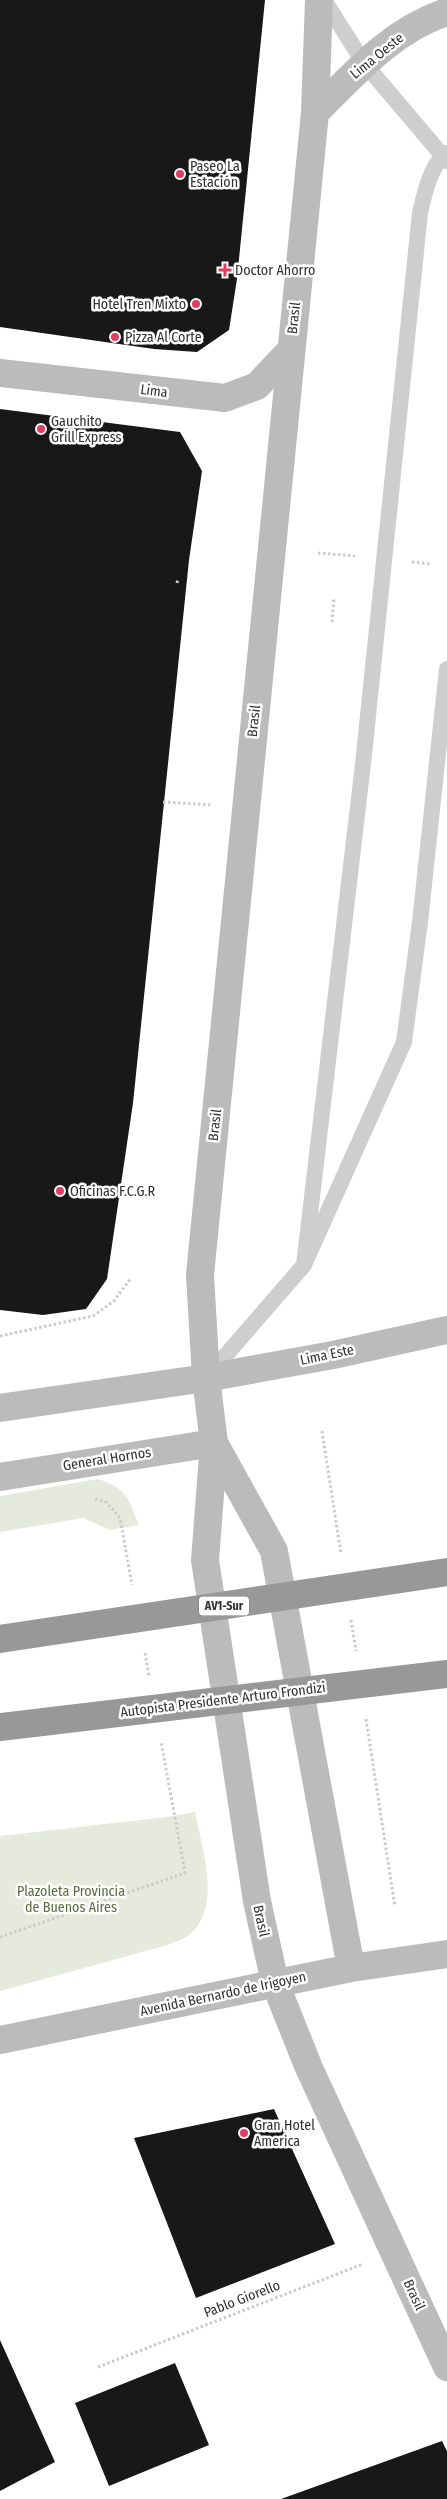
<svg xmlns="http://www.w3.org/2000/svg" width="447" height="2499" font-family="'Fira Sans Condensed',sans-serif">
<rect width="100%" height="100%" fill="#fff"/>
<path fill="#e6eadd" d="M98 1479C127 1488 128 1498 139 1525L110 1530 83 1518 0 1532V1496Z
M195 1812C202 1848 224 1912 186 1937 181 1940 174 1942 168 1945L0 1991V1836L167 1817Z"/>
<path fill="#181818" d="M0 0H265L237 279 229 330 197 352 154 349 0 327Z
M0 409 180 432 202 471 189 560 133 1103 107 1279 86 1309 43 1315 0 1310Z
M274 2109 335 2244 196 2298 134 2138Z
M0 2340 55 2462 0 2491Z
M175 2363 209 2445 109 2486 75 2403Z
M442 2441 447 2451V2499H281Z"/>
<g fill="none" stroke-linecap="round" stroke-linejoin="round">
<path stroke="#cbcbcb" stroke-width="3" stroke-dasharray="2.5 2.5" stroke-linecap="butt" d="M318 553 355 556
M412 562 431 564
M177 583 178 579
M332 622 334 598
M163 802 213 805
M0 1336 93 1316 114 1301 131 1278
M322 1431 341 1554
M95 1499 106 1502 120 1518 132 1585
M351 1620 356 1651
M145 1653 149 1676
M366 1719 395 1907
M0 1937 185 1873 161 1741
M98 2367 363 2264"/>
<path stroke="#cecece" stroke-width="16" d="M324 0 364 63 447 161
M304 1265 363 764 420 213C424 195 431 163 447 153
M206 1378 304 1265 404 1042 420 922 447 669"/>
<path stroke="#bbb" stroke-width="28" d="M319 0 315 113 200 1275 206 1378 214 1443 205 1560 257 1901 275 1983 309 2068 447 2367
M315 113C354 74 393 29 447 12
M0 373 225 398 257 386 291 350
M0 1408 206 1378 333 1355 447 1330
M214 1443 274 1551 351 1968
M0 1477 214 1443
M0 2040 351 1968 447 1954"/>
<path stroke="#989898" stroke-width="28" d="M0 1639 447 1572
M0 1727 447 1674"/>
</g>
<g fill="#df3d62" stroke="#fff" stroke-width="2">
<circle cx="180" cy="174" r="5"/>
<path d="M222.5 262.5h5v5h5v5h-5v5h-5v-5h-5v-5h5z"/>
<circle cx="196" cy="304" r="5"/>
<circle cx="115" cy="337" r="5"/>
<circle cx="41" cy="429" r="5"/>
<circle cx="60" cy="1191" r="5"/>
<circle cx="244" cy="2133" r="5"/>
</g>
<g text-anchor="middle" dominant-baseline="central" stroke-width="5" stroke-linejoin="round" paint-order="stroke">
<rect fill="#fff" stroke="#6f6f6f" stroke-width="1" x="199" y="1596.5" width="50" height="19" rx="4"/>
<g font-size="12" font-weight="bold" fill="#313131">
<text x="224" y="1606">AV1-Sur</text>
</g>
<g font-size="14" fill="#313131" stroke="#fff">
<text transform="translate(377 56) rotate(-39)">Lima Oeste</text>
<text transform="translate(294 318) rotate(-84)">Brasil</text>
<text transform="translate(154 391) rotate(7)">Lima</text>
<text transform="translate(254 721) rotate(-84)">Brasil</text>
<text transform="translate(215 1125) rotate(-84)">Brasil</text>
<text transform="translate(327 1355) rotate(-12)">Lima Este</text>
<text transform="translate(107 1459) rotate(-9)">General Hornos</text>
<text transform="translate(223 1700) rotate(-7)">Autopista Presidente Arturo Frondizi</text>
<text transform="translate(261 1921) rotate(78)">Brasil</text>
<text transform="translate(223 1994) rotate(-12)">Avenida Bernardo de Irigoyen</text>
<text transform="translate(414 2295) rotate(65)">Brasil</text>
<text transform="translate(242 2299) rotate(-21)">Pablo Giorello</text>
</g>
<g font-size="14" fill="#313131" stroke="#fff" text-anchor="start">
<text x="190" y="166">Paseo La<tspan x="190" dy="16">Estación</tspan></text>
<text x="235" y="270">Doctor Ahorro</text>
<text x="186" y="304" text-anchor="end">Hotel Tren Mixto</text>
<text x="125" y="337">Pizza Al Corte</text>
<text x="51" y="421">Gauchito<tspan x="51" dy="16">Grill Express</tspan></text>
<text x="70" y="1191">Oficinas F.C.G.R</text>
<text x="254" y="2125">Gran Hotel<tspan x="254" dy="16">America</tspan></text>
</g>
<g font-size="14" fill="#5b6c40" stroke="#fff">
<text x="71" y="1891">Plazoleta Provincia<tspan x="71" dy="16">de Buenos Aires</tspan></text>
</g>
</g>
</svg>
